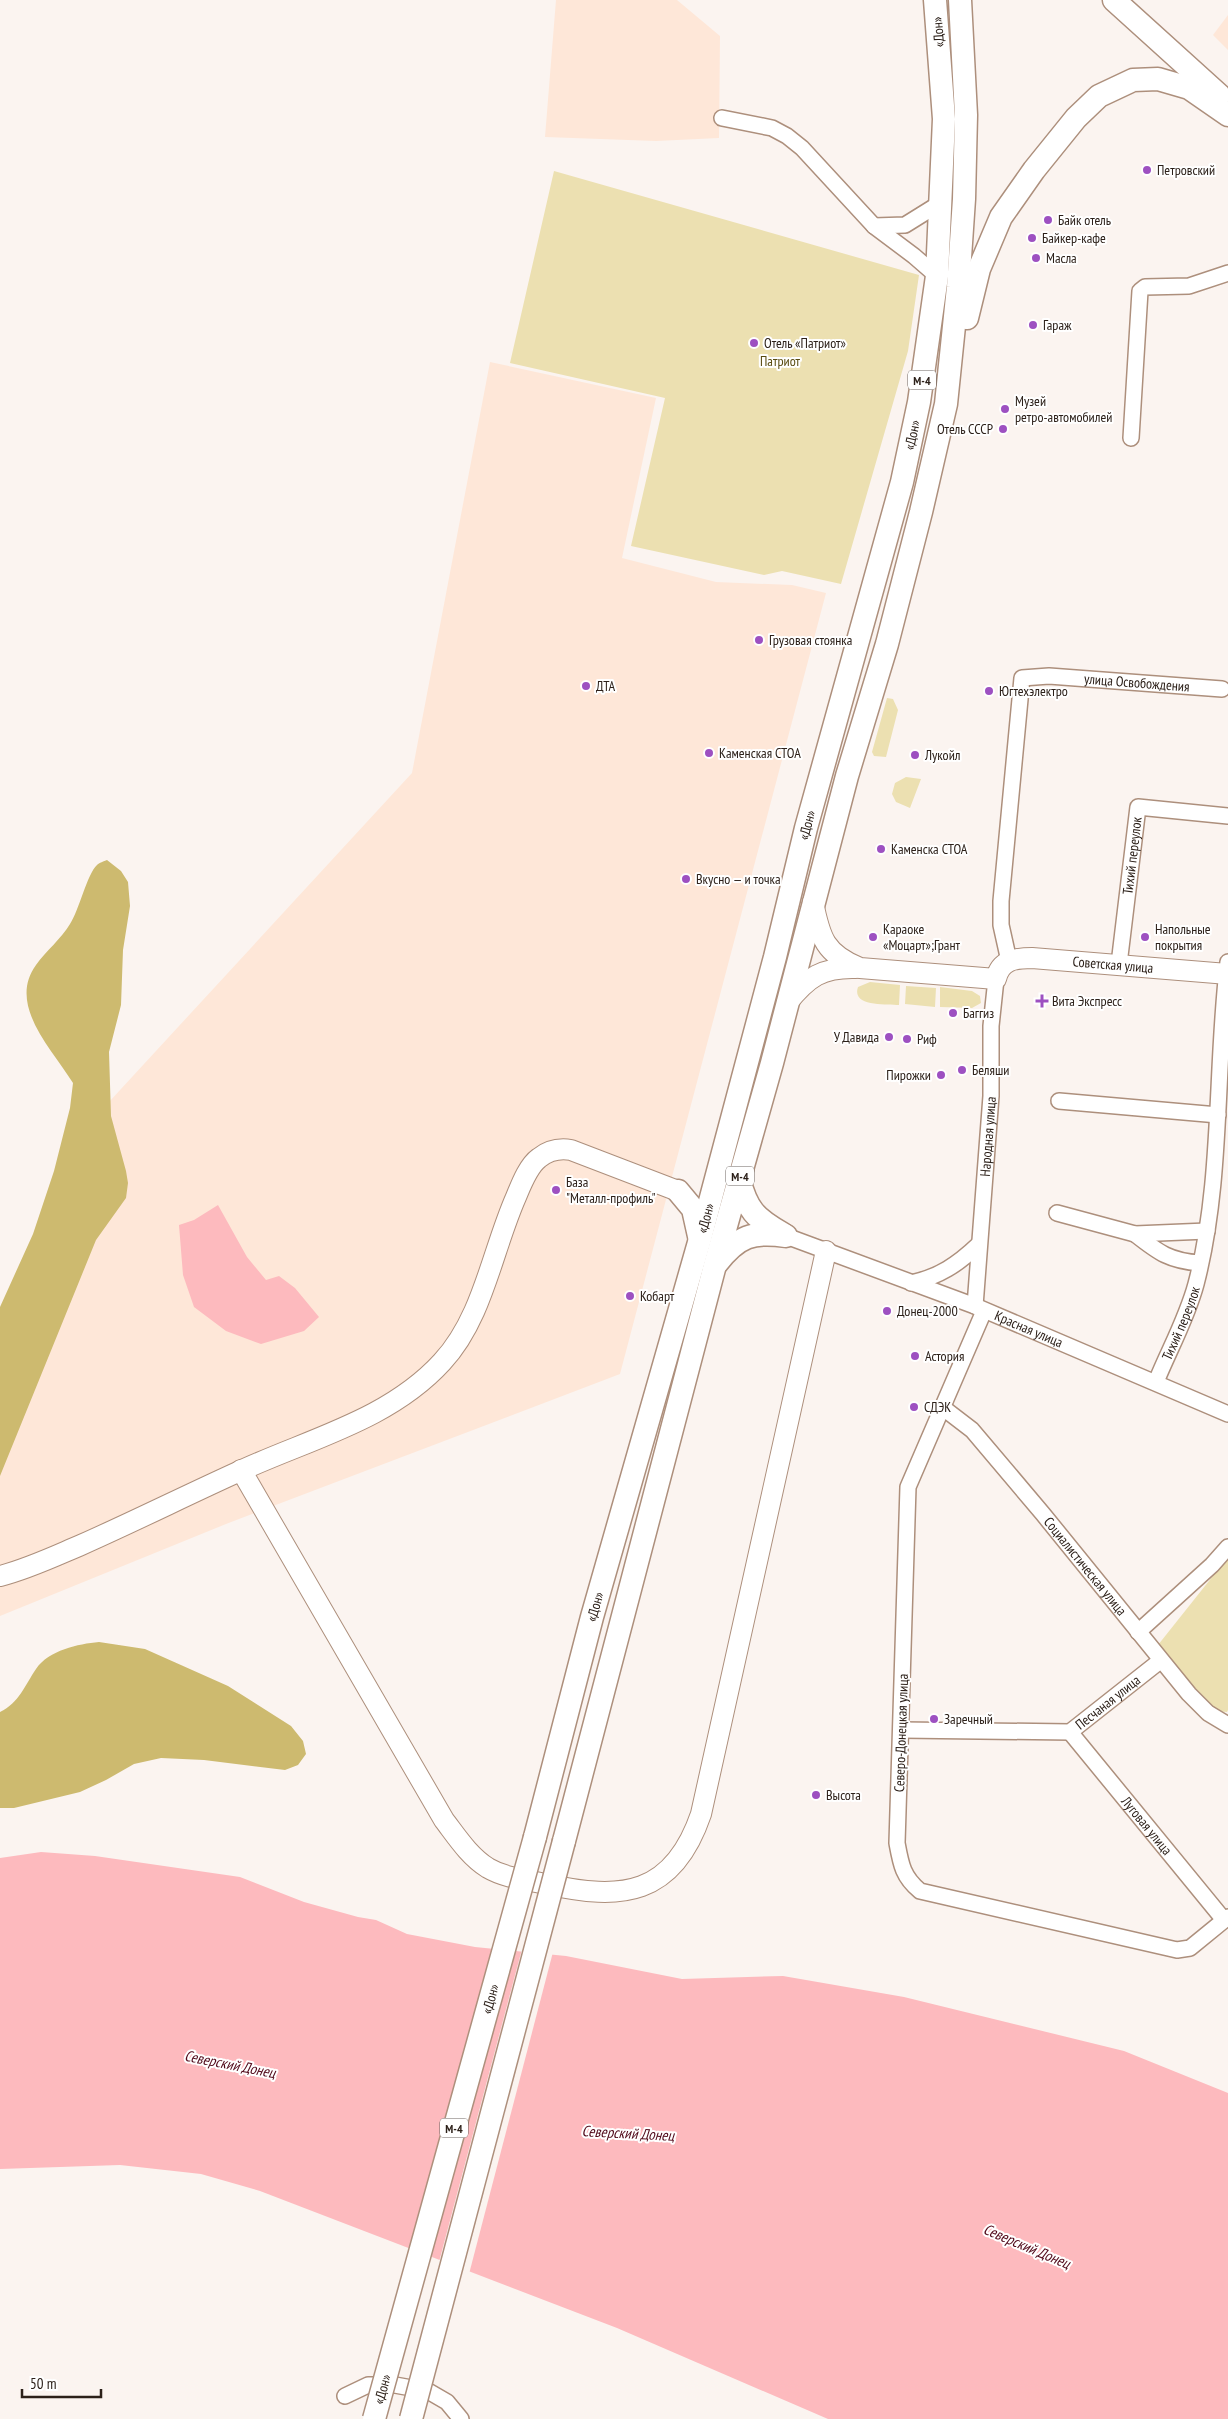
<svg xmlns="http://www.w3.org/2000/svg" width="1228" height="2419" font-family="'PT Sans Narrow',sans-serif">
<rect width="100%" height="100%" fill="#fbf4f0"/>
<path fill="#fee7d8" d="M556 0H677L720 36 719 138 656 141 545 137Z
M1228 15V50L1213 35Z
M490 362 656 398 622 558 716 582 792 585 826 593 620 1374 226 1524 0 1616V1357L74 1140 412 773Z"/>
<path fill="#ece0b1" d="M554 171 919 275 908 351 841 584 782 571 764 575 631 546 665 398 510 363Z
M887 698 893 699 898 710 886 757 874 756 872 752Z
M906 777 921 779 910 808 896 802 892 794 895 783Z
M870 982 900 985 899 1005C887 1004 851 1007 858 987Z
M906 986 936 988 935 1007 905 1004Z
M940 987 972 991 980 996 981 1003 972 1008 940 1007Z
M1228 1557V1710L1227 1712 1216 1711 1161 1653 1158 1645Z"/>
<path fill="#cdba6f" d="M107 860 121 871 128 882 130 906 123 950 121 1005 109 1052 111 1116 126 1171 128 1183 126 1198 96 1240 0 1476V1307L33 1234 54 1171 70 1108 73 1083C52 1049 7 1005 36 965 46 951 61 939 70 924 79 911 87 874 97 865 99 863 104 861 107 860Z
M99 1642 145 1649 228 1686 291 1726 303 1741 306 1754 298 1765 285 1770 204 1760 161 1758 134 1764 106 1780 80 1792 14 1808H0V1712C19 1703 25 1685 36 1669 49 1650 78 1644 99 1642Z"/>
<path fill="#fdbabe" d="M218 1205 247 1257 266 1280 279 1276 295 1288 319 1317 304 1331 261 1344 226 1331 194 1307 183 1275 179 1225 194 1220Z
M41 1852 95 1856 240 1877 304 1902 358 1917 376 1920 407 1934 475 1947 566 1956 682 1979 783 1976 904 1997 1124 2051 1228 2093V2419H828L617 2328 260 2191 201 2174 120 2165 0 2169V1858Z"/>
<path fill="#fbf4f0" d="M522 1949 553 1952 469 2274 439 2262Z"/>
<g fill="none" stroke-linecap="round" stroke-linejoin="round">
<g stroke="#ad8f7c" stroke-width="18">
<g id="minor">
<path d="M722 118 772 128 787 136 802 148 874 226 914 256 937 276"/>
<path d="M874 226 905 225 942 202"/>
<path d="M1131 438 1140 291 1145 287 1189 286 1228 273"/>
<path id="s1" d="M1009 961 1001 925V901L1022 678 1049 676 1222 689"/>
<path id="s2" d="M1119 964 1138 807 1228 816"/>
<path d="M1059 1101 1218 1115"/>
<path d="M1057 1213 1135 1234 1207 1231"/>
<path d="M1135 1234C1159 1253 1170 1261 1200 1263"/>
<path id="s3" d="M786 1236 975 1306 1228 1414"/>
<path d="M911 1283C939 1277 958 1264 978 1245"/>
<path id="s4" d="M975 1306 991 1096V1026L996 979"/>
<path d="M984 1311 908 1487 897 1843C901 1865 903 1877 920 1891L1177 1950 1190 1948 1228 1917"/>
<path id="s5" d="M1156 1382C1169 1350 1187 1318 1196 1284 1223 1181 1215 1067 1228 962"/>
<path id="s6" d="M942 1407 972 1430 1043 1514 1189 1694 1208 1713 1228 1725"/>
<path d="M1138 1632 1212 1565 1228 1547"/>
<path id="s7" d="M902 1730 1070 1732 1160 1661"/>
<path id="s8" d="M1070 1732 1224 1920"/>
<path d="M345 2396 368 2385H395L428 2391 447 2402 461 2419"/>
</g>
</g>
<g stroke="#ad8f7c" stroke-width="22">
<g id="major">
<path id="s9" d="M813 902C820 938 825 954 860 968L996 979C1000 960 1015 958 1032 958L1228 974"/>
<path d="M787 1003C808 977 822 967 856 968"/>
<path d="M241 1470 444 1820C457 1837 469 1856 488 1868 505 1878 527 1880 546 1884 622 1901 673 1896 701 1814L826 1251"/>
<path d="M0 1576C28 1569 55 1556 81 1545 135 1521 187 1495 240 1471 309 1439 389 1420 442 1362 483 1318 492 1251 516 1197 521 1185 528 1166 539 1158 549 1150 559 1148 571 1150L678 1191"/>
</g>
</g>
<g stroke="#ad8f7c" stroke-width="25">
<g id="highway">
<path d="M1114 0 1219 95"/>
<path d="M967 318 979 269 1001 217 1034 170 1076 118 1099 96 1133 80 1158 79 1189 88 1228 115"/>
<path d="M739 1179C747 1210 755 1218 783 1234"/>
<path d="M678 1191 693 1209 699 1236"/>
<path d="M717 1263C738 1236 753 1231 786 1236"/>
<path id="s10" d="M535 1837 592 1617 700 1239 775 957 806 828 902 482 919 402 937 276 944 119 935 0"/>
<path d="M564 1841 715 1265 772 1063 847 776 887 644 921 512 946 404 958 287 964 199 966 115 960 0"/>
</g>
</g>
<use href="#minor" stroke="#fff" stroke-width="15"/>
<use href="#major" stroke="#fff" stroke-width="20"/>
<use href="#highway" stroke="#fff" stroke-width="22"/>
<g stroke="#ad8f7c" stroke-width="25" stroke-linecap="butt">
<g id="highway-bridge">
<path id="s11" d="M374 2419 535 1837"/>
<path d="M411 2419 564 1841"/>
</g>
</g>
<use href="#highway-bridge" stroke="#fff" stroke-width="22"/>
</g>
<g fill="#9d50c1" stroke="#fff" stroke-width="2">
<circle cx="1147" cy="170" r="5"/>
<circle cx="1048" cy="220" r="5"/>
<circle cx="1032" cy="238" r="5"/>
<circle cx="1036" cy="258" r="5"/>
<circle cx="1033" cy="325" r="5"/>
<circle cx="754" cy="343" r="5"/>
<circle cx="1005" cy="409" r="5"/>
<circle cx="1003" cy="429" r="5"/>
<circle cx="759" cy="640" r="5"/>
<circle cx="586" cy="686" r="5"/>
<circle cx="989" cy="691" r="5"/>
<circle cx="709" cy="753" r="5"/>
<circle cx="915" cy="755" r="5"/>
<circle cx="881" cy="849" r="5"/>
<circle cx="686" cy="879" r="5"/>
<circle cx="873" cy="937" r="5"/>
<circle cx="1145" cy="937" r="5"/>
<path d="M1039.5 993.5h5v5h5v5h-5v5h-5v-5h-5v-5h5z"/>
<circle cx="953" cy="1013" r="5"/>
<circle cx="889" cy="1037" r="5"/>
<circle cx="907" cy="1039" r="5"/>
<circle cx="962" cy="1070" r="5"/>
<circle cx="941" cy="1075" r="5"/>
<circle cx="556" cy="1190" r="5"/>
<circle cx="630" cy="1296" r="5"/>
<circle cx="887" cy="1311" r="5"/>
<circle cx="915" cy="1356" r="5"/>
<circle cx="914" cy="1407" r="5"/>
<circle cx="934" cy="1719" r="5"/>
<circle cx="816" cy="1795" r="5"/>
</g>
<g text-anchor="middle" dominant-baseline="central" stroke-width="4" stroke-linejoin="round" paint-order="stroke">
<g fill="#fff" stroke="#6b635e" stroke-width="1">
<rect x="908" y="370.5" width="28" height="19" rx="4"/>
<rect x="726" y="1166.5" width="28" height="19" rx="4"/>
<rect x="440" y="2118.5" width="28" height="19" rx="4"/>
</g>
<g font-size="12" font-weight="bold" fill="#2c2019">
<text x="922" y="380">М-4</text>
<text x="740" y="1176">М-4</text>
<text x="454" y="2128">М-4</text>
</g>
<g font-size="14" fill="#2c2019" stroke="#fff">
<text transform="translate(938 32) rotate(-95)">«Дон»</text>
<text stroke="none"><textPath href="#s10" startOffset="1452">«Дон»</textPath></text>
<text stroke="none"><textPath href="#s1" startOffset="400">улица Освобождения</textPath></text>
<text stroke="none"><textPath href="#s10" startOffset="1048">«Дон»</textPath></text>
<text stroke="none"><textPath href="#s2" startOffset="109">Тихий переулок</textPath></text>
<text stroke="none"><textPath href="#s9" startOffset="350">Советская улица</textPath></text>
<text stroke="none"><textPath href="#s4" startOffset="170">Народная улица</textPath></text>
<text stroke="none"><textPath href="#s10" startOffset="642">«Дон»</textPath></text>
<text stroke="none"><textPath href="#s5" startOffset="64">Тихий переулок</textPath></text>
<text stroke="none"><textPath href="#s3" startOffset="260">Красная улица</textPath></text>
<text stroke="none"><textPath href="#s6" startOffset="215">Социалистическая улица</textPath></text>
<text stroke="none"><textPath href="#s10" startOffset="238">«Дон»</textPath></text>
<text stroke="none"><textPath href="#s7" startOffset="216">Песчаная улица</textPath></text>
<text transform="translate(901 1733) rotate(-88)">Северо-Донецкая улица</text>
<text stroke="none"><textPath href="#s8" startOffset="121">Луговая улица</textPath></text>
<text stroke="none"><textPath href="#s11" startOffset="436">«Дон»</textPath></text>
<text stroke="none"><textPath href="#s11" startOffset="31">«Дон»</textPath></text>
</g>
<g font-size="14" fill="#2c2019" stroke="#fff" text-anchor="start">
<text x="1157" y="170">Петровский</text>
<text x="1058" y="220">Байк отель</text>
<text x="1042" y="238">Байкер-кафе</text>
<text x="1046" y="258">Масла</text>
<text x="1043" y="325">Гараж</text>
<text x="764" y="343">Отель «Патриот»</text>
<text x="1015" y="401">Музей<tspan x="1015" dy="16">ретро-автомобилей</tspan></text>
<text x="993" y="429" text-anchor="end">Отель СССР</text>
<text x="769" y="640">Грузовая стоянка</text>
<text x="596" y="686">ДТА</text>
<text x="999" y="691">Югтехэлектро</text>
<text x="719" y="753">Каменская СТОА</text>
<text x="925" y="755">Лукойл</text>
<text x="891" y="849">Каменска СТОА</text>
<text x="696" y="879">Вкусно — и точка</text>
<text x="883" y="929">Караоке<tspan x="883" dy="16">«Моцарт»;Грант</tspan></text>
<text x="1155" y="929">Напольные<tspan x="1155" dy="16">покрытия</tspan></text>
<text x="1052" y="1001">Вита Экспресс</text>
<text x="963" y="1013">Баггиз</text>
<text x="879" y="1037" text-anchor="end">У Давида</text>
<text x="917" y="1039">Риф</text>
<text x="972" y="1070">Беляши</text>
<text x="931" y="1075" text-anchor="end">Пирожки</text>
<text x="566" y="1182">База<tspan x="566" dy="16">"Металл-профиль"</tspan></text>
<text x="640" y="1296">Кобарт</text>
<text x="897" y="1311">Донец-2000</text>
<text x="925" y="1356">Астория</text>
<text x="924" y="1407">СДЭК</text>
<text x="944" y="1719">Заречный</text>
<text x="826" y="1795">Высота</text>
</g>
<g font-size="14" fill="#594b11" stroke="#fff">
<text x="780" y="361">Патриот</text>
</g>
<g font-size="15" font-style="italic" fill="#500819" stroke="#fff">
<text transform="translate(230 2064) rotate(11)">Северский Донец</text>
<text transform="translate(628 2133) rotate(3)">Северский Донец</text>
<text transform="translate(1027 2246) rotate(23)">Северский Донец</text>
</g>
</g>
<path d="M22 2389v8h79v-8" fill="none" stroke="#2c2019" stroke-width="2.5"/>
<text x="30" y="2389" font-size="15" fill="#2c2019" stroke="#ffffff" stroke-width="4" paint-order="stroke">50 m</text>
</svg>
